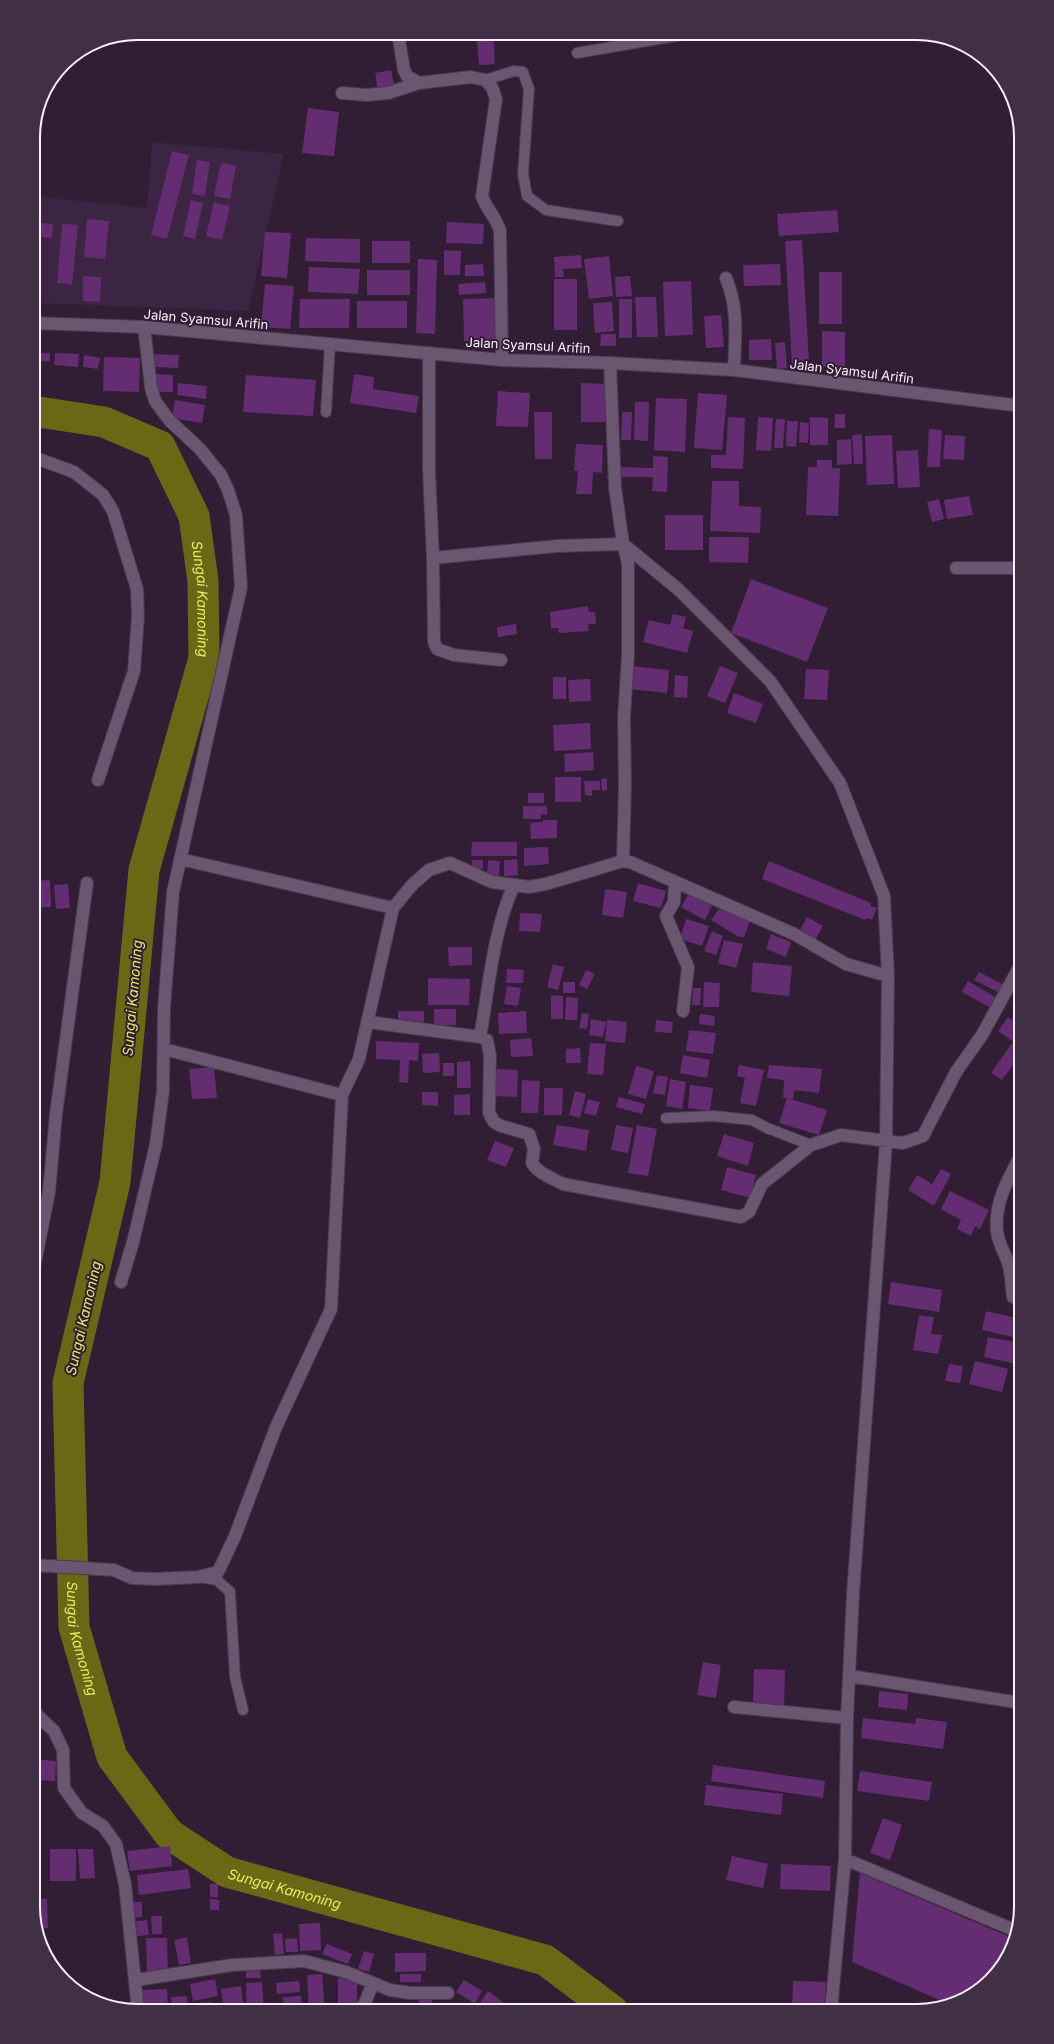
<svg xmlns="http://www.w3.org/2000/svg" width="1054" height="2044" font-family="Inter,sans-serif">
<rect width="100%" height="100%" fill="#311e35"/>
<path fill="#3c2542" d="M152 142 284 154 248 311 33 303V196L147 208Z"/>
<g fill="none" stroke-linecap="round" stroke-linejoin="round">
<path stroke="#6a6815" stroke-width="31" id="s1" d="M33 411 104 422 160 446 194 516 203 581 204 658 144 870 115 1182 68 1383 74 1627 112 1757 169 1834 227 1872 545 1960 613 2011"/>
</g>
<path fill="#642c71" d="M476 33H493L495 64 479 65Z
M391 70 395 89 378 92 375 73Z
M308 108 339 112 334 156 302 153Z
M172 151 189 155 167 239 151 235Z
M197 160 210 162 205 196 192 194Z
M221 163 236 166 230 199 214 196Z
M191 200 203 203 195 239 183 236Z
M214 202 230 206 222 240 206 236Z
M837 210 839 232 779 236 777 214Z
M87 219 109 221 105 259 84 257Z
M33 222 53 224 52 238 33 236Z
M447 222 484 224 483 244 446 243Z
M62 224 78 225 72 285 57 283Z
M265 232 291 233 287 278 261 276Z
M306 238 360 239V263L305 261Z
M802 240 809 363 792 364 785 241Z
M372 241H410V263H372Z
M444 250 461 251 460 275H444Z
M581 255 582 268 563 269 564 277H555L554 257Z
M609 256 613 296 589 299 584 259Z
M418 259 437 260 435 334 416 333Z
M483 264 484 276H465V265Z
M780 264 781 285 744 286 743 265Z
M309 267 360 269 358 294 308 292Z
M367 270H410V295H367Z
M819 272H842V324H819Z
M83 276 101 277 100 302 83 301Z
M630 276 632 296 616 297 615 277Z
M554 279H577V330H554Z
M691 281 693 335 665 336 663 282Z
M485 282 486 293 459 295 458 284Z
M265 284 294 286 290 329 261 327Z
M635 297H656L658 337H637Z
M495 298V349L483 350V341H464L463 299Z
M300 299H350L349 328H299Z
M619 299H632V338H619Z
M357 301H407V328H357Z
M612 302 614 331 595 333 593 303Z
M721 315 724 347 706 348 704 316Z
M822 331 845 332V367H822Z
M601 334H616V346H600Z
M771 339 772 360H749V340Z
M785 342 787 368 777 369 775 343Z
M33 353H50V361H33Z
M55 353 79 354 78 367 54 365Z
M153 354 179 355 178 368 153 367Z
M84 355 100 358 98 369 83 367Z
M104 357 140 358 139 392 103 391Z
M156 374 173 375V392H156Z
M354 374 374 377 373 389 419 396 416 413 350 403Z
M246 375 316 380 313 416 243 412Z
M178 383 207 386 206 399 177 395Z
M581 383 606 384 605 422H581Z
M498 391 530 393 528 427 496 426Z
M698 393 727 395 722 450 694 448Z
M656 398 687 399 685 452 654 450Z
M175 400 205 405 202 423 172 418Z
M635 402H649L648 441 634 440Z
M534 412H552V459H535Z
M622 412H632L631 440H621Z
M835 414H845V428H834Z
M728 417 745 418 743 469 711 468V455H726Z
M758 417 773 418 771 451 756 450Z
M810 417 828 418V445H810Z
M776 419H785L783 448H774Z
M787 421H798L796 447 786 446Z
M800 422 809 423 808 443 799 442Z
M929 429 942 430 940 467H927Z
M862 434 863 464H854L852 435Z
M892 435 894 484 867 485 865 436Z
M945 435 965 436 964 460 943 459Z
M851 439 852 464 837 465V440Z
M576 444 603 445 602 473 593 472 592 494H576L578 471H574Z
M918 450 920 487 898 488 896 451Z
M653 456 668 457 667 492 652 491 653 477H619V467L653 468Z
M817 460H832V468H840L838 516 806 515 808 467H817Z
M712 481H739V506L761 507 760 533 710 531Z
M969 496 973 515 947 519 944 500Z
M939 499 944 519 932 522 927 502Z
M665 515H703V550H665Z
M709 537H749L748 563 709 562Z
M751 579 828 608 807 662 731 633Z
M588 606 589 612H595L596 624H588L589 631 559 633 558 628H551L550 612Z
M673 614 686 617 683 628 693 631 687 653 643 642 649 620 670 625Z
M516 624 517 634 498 637 497 627Z
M630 666 669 670 667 693 628 689Z
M720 666 738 673 725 703 707 696Z
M806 669 829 670 827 700 804 699Z
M675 675 688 676 687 698 674 697Z
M553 677H566V699H553Z
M590 679 591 701 569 702 568 680Z
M734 693 763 704 756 723 727 713Z
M590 723 591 749 554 751 553 725Z
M593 752 594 770 565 772 564 754Z
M555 777H581V802H555Z
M607 778V790L602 791 601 779Z
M584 781H600V790H592V796L585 795Z
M528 793H544V803H528Z
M523 806H547V815L541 814V819H523Z
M33 815 36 816 34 831H33Z
M543 820H557V838L531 839 530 823 543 822Z
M472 842H517V856H471Z
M548 847 549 864 524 866V848Z
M517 859 518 875 504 876V860Z
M472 860H483V869H472Z
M488 860 500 861 499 876 487 875Z
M769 861 871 903 870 906 877 908 872 920 867 918 865 920 762 879Z
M50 880 51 907 33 908V881Z
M638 883 666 891 661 908 633 901Z
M68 884 70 908 56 909 54 885Z
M605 889 627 892 623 918 602 915Z
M689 893 712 906 705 920 681 907Z
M722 905 750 921 744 937H739L711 920Z
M520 913 542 914 540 932 519 931Z
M807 917 823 926 814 942 799 932Z
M686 919 709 926 702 946 680 939Z
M712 931 723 936 716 955 704 951Z
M771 934 791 942 786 957 766 949Z
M724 940 743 944 736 968 718 963Z
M448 947H472V965L449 966Z
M753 962 792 966 789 996 751 992Z
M553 964 564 967 558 990 547 987Z
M507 969 524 970 523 983H506Z
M586 970 595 974 587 989 579 985Z
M979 972 1004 985 1000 993 974 980Z
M428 978 470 979 469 1005H428Z
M968 981 997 998 991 1008 962 992Z
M563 982H575V993H563Z
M704 982 720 983 719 1007H703Z
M507 986 521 988 518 1006 504 1004Z
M693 988H701L700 1005H692Z
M551 995 563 996V1019H551Z
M566 997 578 998 577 1020H565Z
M434 1009H456V1025H434Z
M398 1011H424V1025H398Z
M526 1011 527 1033 499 1034 498 1013Z
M582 1013 589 1014 587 1029 579 1028Z
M700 1014 715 1016 714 1026 699 1024Z
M1008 1017 1021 1026 1020 1046 998 1031Z
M591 1019 606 1022 603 1037 589 1035Z
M607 1020 627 1022 625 1043 605 1041Z
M656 1020 673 1022 672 1033 655 1032Z
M689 1030 716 1033 713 1054 686 1051Z
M531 1038 533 1056 511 1057 510 1040Z
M376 1041 419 1043 418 1061 409 1060 408 1083 399 1082 400 1060 376 1059Z
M590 1043 606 1044 603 1075 587 1074Z
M1012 1043 1021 1050V1054L1002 1080 991 1073Z
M580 1048 581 1063H566V1049Z
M439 1053 440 1072 423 1073 422 1054Z
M683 1055 710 1060 707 1078 680 1073Z
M470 1061 471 1088H457V1062Z
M443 1063H454V1076H443Z
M739 1065 764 1070 756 1106 740 1103 745 1078 737 1076Z
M769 1065 822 1069 819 1093 794 1090 793 1099 787 1098 827 1110 819 1135 779 1123 787 1098H783L784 1080 767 1078Z
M636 1066 654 1071 646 1099 628 1094Z
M214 1067 217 1098 192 1099 189 1069Z
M496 1069 518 1070 517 1097 495 1096Z
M657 1075 668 1077 665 1095 653 1093Z
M670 1079 686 1082 682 1109 666 1106Z
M522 1080 540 1081 538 1113H521Z
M690 1085 713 1088 710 1111 688 1108Z
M544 1088H563L562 1115H544Z
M575 1091 586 1094 580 1118 569 1115Z
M422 1092H438V1106L422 1105Z
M470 1094V1115H454V1095Z
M619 1097 645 1104 642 1114 616 1107Z
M588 1099 600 1102 596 1116 584 1113Z
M557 1125 589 1130 586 1151 553 1145Z
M616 1125 633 1128 628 1153 611 1150Z
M637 1125 657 1129 648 1176 628 1173Z
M724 1134 754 1143 748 1166 717 1156Z
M495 1141 514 1148 506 1167 487 1160Z
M727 1167 756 1175 750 1198 721 1190Z
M941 1169 951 1174 934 1206 908 1190 917 1175 932 1184Z
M950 1191 989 1210 980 1229 975 1226 971 1236 957 1229 961 1220 941 1209Z
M891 1282 942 1290 939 1312 888 1304Z
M986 1311 1021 1319V1339L982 1330Z
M919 1315 934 1317 931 1334 942 1335 938 1354 913 1350Z
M988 1337 1021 1343 1017 1364 984 1357Z
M975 1361 1008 1369 1002 1392 969 1384Z
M949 1364 963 1366 960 1383 945 1381Z
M703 1662 721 1665 716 1698 697 1695Z
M1016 1663 1021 1664V1699L1012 1698Z
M754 1669 785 1670 784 1708 753 1707Z
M33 1681 38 1683 33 1698Z
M879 1691 908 1694 907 1710 878 1707Z
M863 1718 915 1724 916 1718 947 1722 943 1749 861 1738Z
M33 1720 44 1724 36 1745 33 1744Z
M33 1759 56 1761 55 1781 33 1780Z
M713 1765 825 1781 823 1798 711 1781Z
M860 1771 932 1782 929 1801 857 1791Z
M706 1785 783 1794 781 1815 704 1805Z
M883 1818 902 1825 890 1860 870 1853Z
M33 1830H40L41 1860H33Z
M170 1846 172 1866 130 1871 127 1851Z
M50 1849H76V1881H50Z
M78 1849H93L95 1878 80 1879Z
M732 1856 768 1864 763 1888 726 1880Z
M781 1864 831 1866 830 1891 780 1889Z
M188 1869 191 1888 139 1895 137 1875Z
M860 1873 1012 1938 1003 1965 957 2003 949 2004 852 1962Z
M210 1884H218V1897H210Z
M33 1899H47L48 1928H37Z
M210 1899 219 1900V1910H210Z
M131 1902H142V1917H131Z
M151 1916H162V1934H152Z
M147 1920 149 1935 137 1936 136 1921Z
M320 1923 321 1950 300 1951 299 1924Z
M282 1933 284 1954 275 1955 273 1934Z
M187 1937 191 1963 179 1965 174 1940Z
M146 1938H167L168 1973H147Z
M297 1938 298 1952H286L285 1939Z
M327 1944 352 1954 348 1964 322 1954Z
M364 1951 374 1954 369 1972 358 1969Z
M395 1953H426V1971L395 1972Z
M260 1968 261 1978H246V1969Z
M322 1974 325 2010 309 2011 307 1975Z
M400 1974H421V1982H400Z
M338 1978H357V2004H338Z
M215 1979 218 1996 193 2001 190 1984Z
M464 1980 482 1991 475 2004 456 1992Z
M299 1981 300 1992 277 1994 276 1983Z
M793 1981 826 1982 824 2011H792Z
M262 1982 264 2011H247L246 1983Z
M241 1986 244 2011H224L221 1989Z
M167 1989 168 2011H144L142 1990Z
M488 1991 513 2010 491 2011 480 2003Z
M187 1996 188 2011H172L171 1997Z
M301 1996 302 2011H284L283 1997Z
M419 1998H432V2009H419Z
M212 2002 213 2011H198L197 2003Z"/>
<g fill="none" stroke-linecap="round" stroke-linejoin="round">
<g stroke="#4a3a4e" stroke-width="12">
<path id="service" d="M577 53 693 33
M485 80 514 71 523 72 529 89 523 174 527 196 546 210 618 221
M326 412 330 344
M666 1118 714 1116 752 1120 767 1128 811 1145
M200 1577 217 1580 230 1592 235 1677 243 1710"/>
</g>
<g stroke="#4a3a4e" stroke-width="14">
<path id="minor" d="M398 33 404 70 407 76 419 83
M342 93 367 95 388 93 419 83 471 77 485 80 492 87 496 99 482 196C487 211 496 216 500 231L502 360
M726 278C739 310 735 336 734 370
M429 353V470L433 558 434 642 437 649 454 655 501 660
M610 363 615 487 623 544 679 590 770 681 840 783 884 896 888 976 886 1142 853 1594 847 1718 845 1859 831 2011
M33 457 74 472 103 495 113 511 137 589 138 616 134 671 98 780
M956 568H1021
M180 859 393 908
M623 861 630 862 794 934 846 964 888 976
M675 883 674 902 666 916 688 967 683 1011
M368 1022 480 1037 487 1040 490 1055 489 1113 494 1122 501 1126 529 1134 534 1149 532 1163C539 1174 552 1178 563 1184L741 1217 749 1212 762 1184 811 1145 841 1135 903 1143 923 1136 956 1072 982 1035 1021 964
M480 1037C489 987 493 931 514 885
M164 1049 342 1095
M33 1273 49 1192 56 1114 87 883
M121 1282 133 1242 156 1144 163 1091 164 1008 173 892 241 587 236 515 228 490 221 475 200 449 170 421 155 401 151 387 144 327
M1021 1300 1013 1297C1011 1286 1012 1274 1008 1263 1005 1253 998 1243 997 1231 994 1203 1008 1179 1021 1155
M33 1565 114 1570 132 1578 156 1579 198 1577 218 1572 235 1536 276 1427 331 1309 342 1095 359 1059 393 908 412 885 429 870 450 863 492 882 529 887 546 884 623 861 625 786 624 718 628 655V563L623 544 557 546 433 558
M850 1676 1021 1703
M734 1707 847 1718
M33 1711 54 1731 63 1750 64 1788 82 1813 103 1826 116 1844 125 1884 138 2011
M845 1859 1014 1930
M136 1980 232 1965 304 1961 346 1972 390 1990 410 1993H448
M356 2011 364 2005 373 1983"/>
</g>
<g stroke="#4a3a4e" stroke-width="14">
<path id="secondary" d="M33 323 144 327 502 360 610 363 734 370 1021 406"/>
</g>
<use href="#service" stroke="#6b5671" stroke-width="10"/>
<use href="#minor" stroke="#6b5671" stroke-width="12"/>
<use href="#secondary" stroke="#6b5671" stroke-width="12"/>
</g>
<g text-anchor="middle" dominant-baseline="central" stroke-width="4" stroke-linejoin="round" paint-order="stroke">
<g font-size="13" fill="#fbeffe" stroke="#311e35">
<text transform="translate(206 319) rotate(5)">Jalan Syamsul Arifin</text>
<text transform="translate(528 345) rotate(3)">Jalan Syamsul Arifin</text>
<text transform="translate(852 371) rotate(7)">Jalan Syamsul Arifin</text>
</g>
<g font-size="14" font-style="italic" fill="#edea64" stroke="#311e35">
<text stroke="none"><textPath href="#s1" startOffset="294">Sungai Kamoning</textPath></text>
<text transform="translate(132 998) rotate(-85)">Sungai Kamoning</text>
<text transform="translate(83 1318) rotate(-77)">Sungai Kamoning</text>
<text stroke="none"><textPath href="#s1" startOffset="1350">Sungai Kamoning</textPath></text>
<text stroke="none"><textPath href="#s1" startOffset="1698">Sungai Kamoning</textPath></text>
</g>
</g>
<path d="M0 0H1054V2044H0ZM137 40H917A97 97 0 0 1 1014 137V1907A97 97 0 0 1 917 2004H137A97 97 0 0 1 40 1907V137A97 97 0 0 1 137 40Z" fill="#412f45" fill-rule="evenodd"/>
<path fill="none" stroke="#fbeffe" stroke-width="2" d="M137 40H917A97 97 0 0 1 1014 137V1907A97 97 0 0 1 917 2004H137A97 97 0 0 1 40 1907V137A97 97 0 0 1 137 40Z"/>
</svg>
